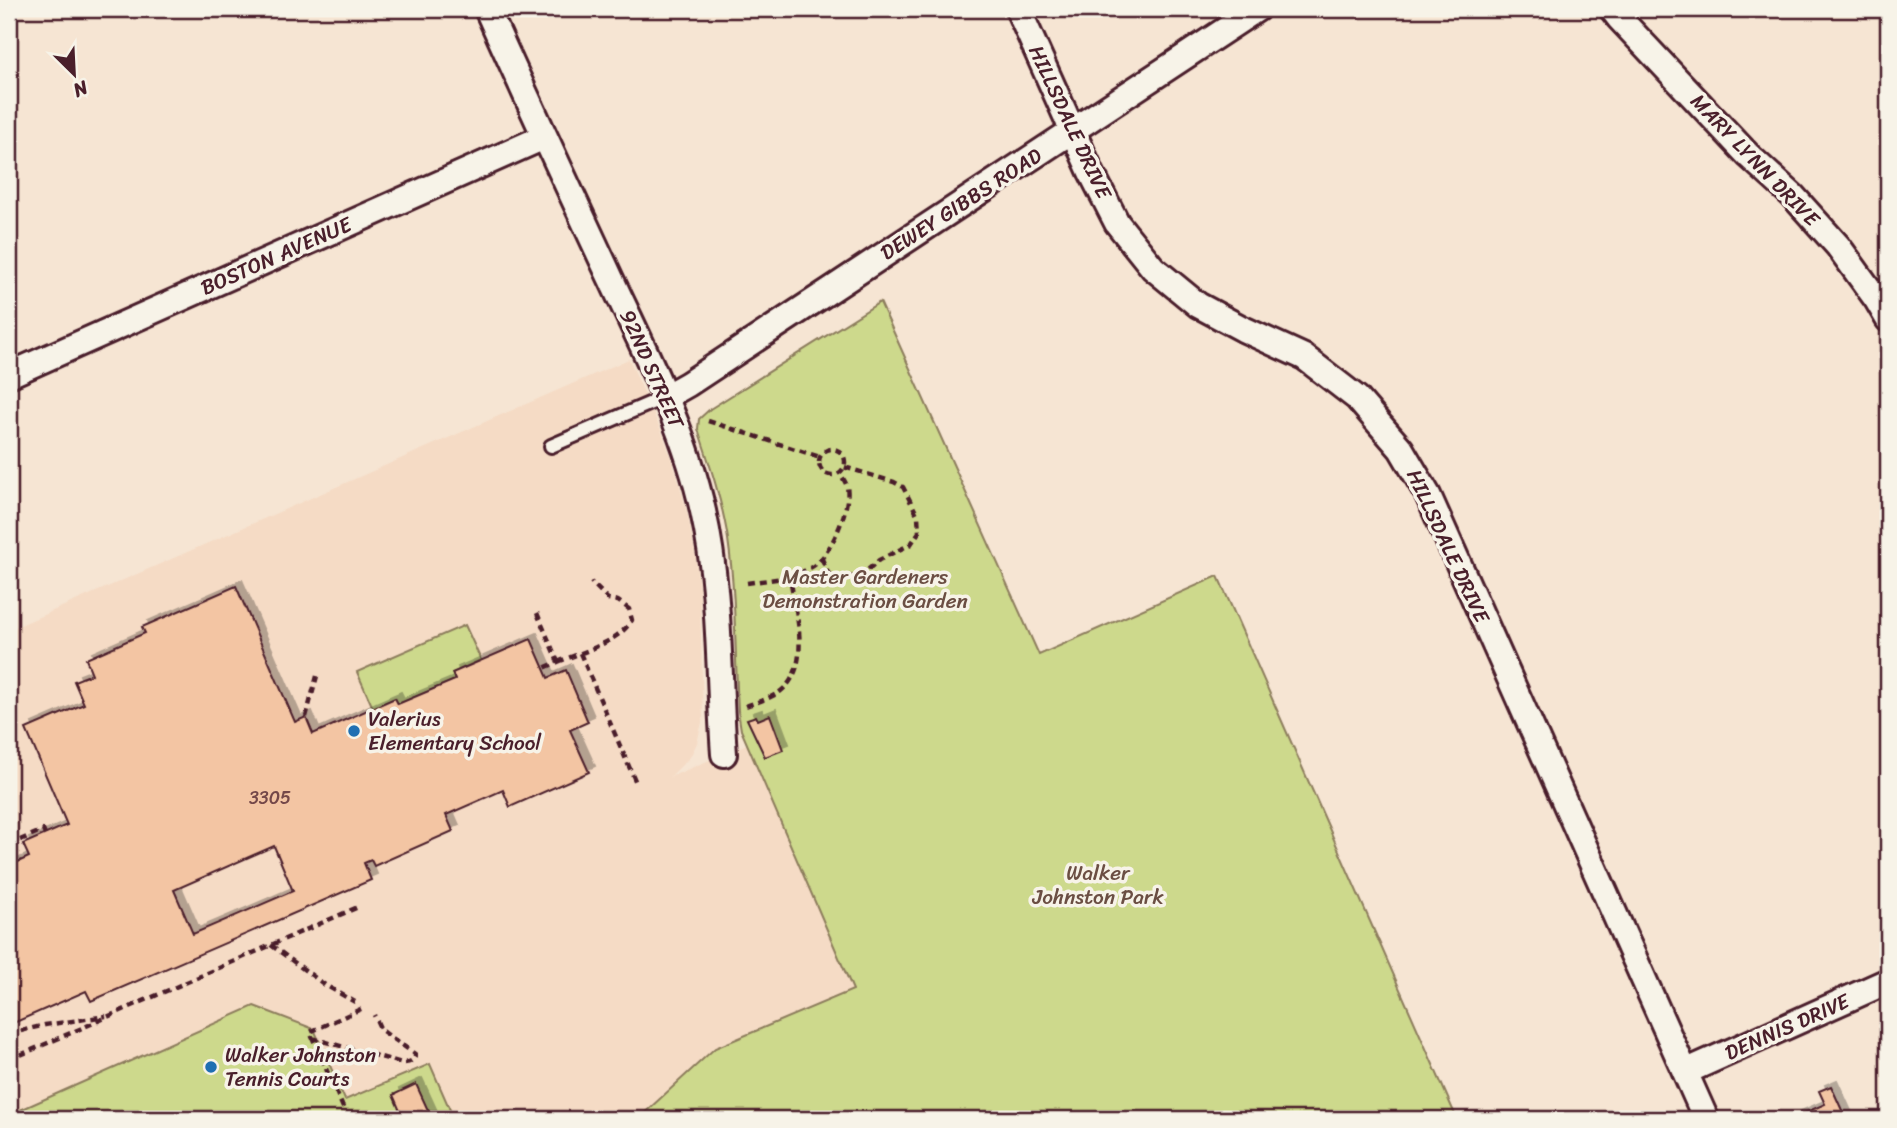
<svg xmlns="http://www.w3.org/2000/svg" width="1897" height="1128" font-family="Sriracha,sans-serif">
<defs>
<filter id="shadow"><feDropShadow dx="6" dy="-6" stdDeviation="0" flood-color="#0004"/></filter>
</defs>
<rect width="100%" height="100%" fill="#f6e5d3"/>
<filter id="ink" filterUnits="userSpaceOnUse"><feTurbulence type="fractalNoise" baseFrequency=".0143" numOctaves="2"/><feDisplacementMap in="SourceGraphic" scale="14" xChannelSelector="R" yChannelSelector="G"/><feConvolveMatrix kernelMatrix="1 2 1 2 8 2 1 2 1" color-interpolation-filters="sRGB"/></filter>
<g filter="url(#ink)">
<path fill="#f5dbc5" d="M629 359 663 435 677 475 688 516 696 558 700 600 703 718 697 743 690 757 670 777 747 744 853 990 715 1048 638 1119H454L429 1064 345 1100 314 1029 254 1006 9 1115V630Z"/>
<path fill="#cdd98c" stroke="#8c7c5c" stroke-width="2" d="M880 302 1039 655 1218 576 1457 1119H638L715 1048 853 990 741 730 738 711C735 654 736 595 728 539 722 501 710 465 698 429L699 419 710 409Z
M465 625 481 660 452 673 455 680 398 704 395 698 373 708 357 672Z
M254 1006 314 1029 345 1100 430 1064 454 1119H9V1115Z"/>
<path fill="#f3c5a3" stroke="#4a1f2b" stroke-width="2" fill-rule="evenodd" filter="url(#shadow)" d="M236 586 295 722 306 717 313 734 395 698 398 704 455 680 452 673 531 639 548 678 566 670 588 722 570 730 589 772 510 807 503 790 446 815 453 831 374 866 371 860 364 863 371 880 91 1001 86 991 9 1025V866L29 857 23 844 67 825 26 729 84 704 74 681 92 674 86 659 145 633 142 627ZM274 846 293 891 193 934 174 890Z
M770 715 783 750 765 757 747 719 756 716 758 720Z
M416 1084 432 1119H401L403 1118 393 1095Z
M1831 1086 1846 1119H1793V1118L1825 1104 1819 1091Z"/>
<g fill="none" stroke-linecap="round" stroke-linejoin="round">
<g stroke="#4a1f2b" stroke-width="18">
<path id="lane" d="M551 446 665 397"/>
</g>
<g stroke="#4a1f2b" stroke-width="30">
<path id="street" d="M487 9C527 99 569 189 611 279 646 354 685 429 703 511 721 590 718 673 724 754
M1018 9 1091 172 1117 223 1153 268 1198 305 1243 329 1304 357 1357 398 1401 449 1428 495 1706 1119
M1612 9 1619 18 1749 156 1793 196 1838 246 1877 300 1888 319
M9 375 544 137
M665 397 688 384 1257 9
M1685 1072 1888 981"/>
</g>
<path stroke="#4a1f2b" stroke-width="4.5" stroke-dasharray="7 5" stroke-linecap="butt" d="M708 421 820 457
M819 462a13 13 0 1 1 26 0a13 13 0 1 1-26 0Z
M822 559 828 573 838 580 863 574 879 560 911 544 919 532 918 516 903 487 894 482 844 467
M747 583 790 577
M537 613 558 662 544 668
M580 653 637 785
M558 662C582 652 619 642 632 620L629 609 618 601 608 599 591 582
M746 706C757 702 772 698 781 691 813 665 795 611 790 577 801 572 812 569 820 560 833 547 851 506 847 487 846 482 842 477 839 472
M306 717 317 676
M9 845 43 830 45 835
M271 945 325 985 355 1002
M9 1034 45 1025 106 1016
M9 1035 18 1056
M312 1038 402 1063C408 1063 412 1062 415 1057V1054L381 1030 374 1015
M9 1060 358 907
M348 1119 310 1032 363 1008"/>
<use href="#lane" stroke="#f7f3e8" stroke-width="12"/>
<use href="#street" stroke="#f7f3e8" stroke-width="24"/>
</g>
</g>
<g fill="#1f6fb2" stroke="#f7f3e8" stroke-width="2.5">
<circle cx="354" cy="731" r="7"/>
<circle cx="211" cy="1067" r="7"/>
</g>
<g text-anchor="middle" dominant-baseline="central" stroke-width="7" stroke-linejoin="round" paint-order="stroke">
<g font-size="18" fill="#744849">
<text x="270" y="798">3305</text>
</g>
<g font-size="21" fill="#4a1f2b" stroke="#f7f3e8">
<text transform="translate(1070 122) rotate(65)">HILLSDALE DRIVE</text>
<text transform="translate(1755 160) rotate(46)">MARY LYNN DRIVE</text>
<text transform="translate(961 204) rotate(-33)">DEWEY GIBBS ROAD</text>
<text transform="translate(276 256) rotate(-24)">BOSTON AVENUE</text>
<text transform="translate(652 369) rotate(66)">92ND STREET</text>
<text transform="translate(1448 546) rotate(65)">HILLSDALE DRIVE</text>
<text transform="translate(1787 1027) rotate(-24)">DENNIS DRIVE</text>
</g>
<g font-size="21" fill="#6b4e43" stroke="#f7f3e8">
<text x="865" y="577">Master Gardeners<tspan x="865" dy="24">Demonstration Garden</tspan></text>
<text x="1098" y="873">Walker<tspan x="1098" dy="24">Johnston Park</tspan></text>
</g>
<g font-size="21" fill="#4a1f2b" stroke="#f7f3e8" text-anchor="start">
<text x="368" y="719">Valerius<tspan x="368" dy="24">Elementary School</tspan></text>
<text x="225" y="1055">Walker Johnston<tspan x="225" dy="24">Tennis Courts</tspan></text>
</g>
</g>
<rect width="1897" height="1128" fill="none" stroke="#f7f3e8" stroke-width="35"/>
<rect x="18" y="18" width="1862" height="1093" fill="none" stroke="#4a1f2b" stroke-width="2.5" filter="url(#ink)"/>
<g transform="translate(74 74) rotate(156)" stroke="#f7f3e8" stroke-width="5" paint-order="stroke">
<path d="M0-5L12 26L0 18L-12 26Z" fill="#4a1f2b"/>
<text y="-10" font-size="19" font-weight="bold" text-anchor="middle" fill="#4a1f2b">N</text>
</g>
</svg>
